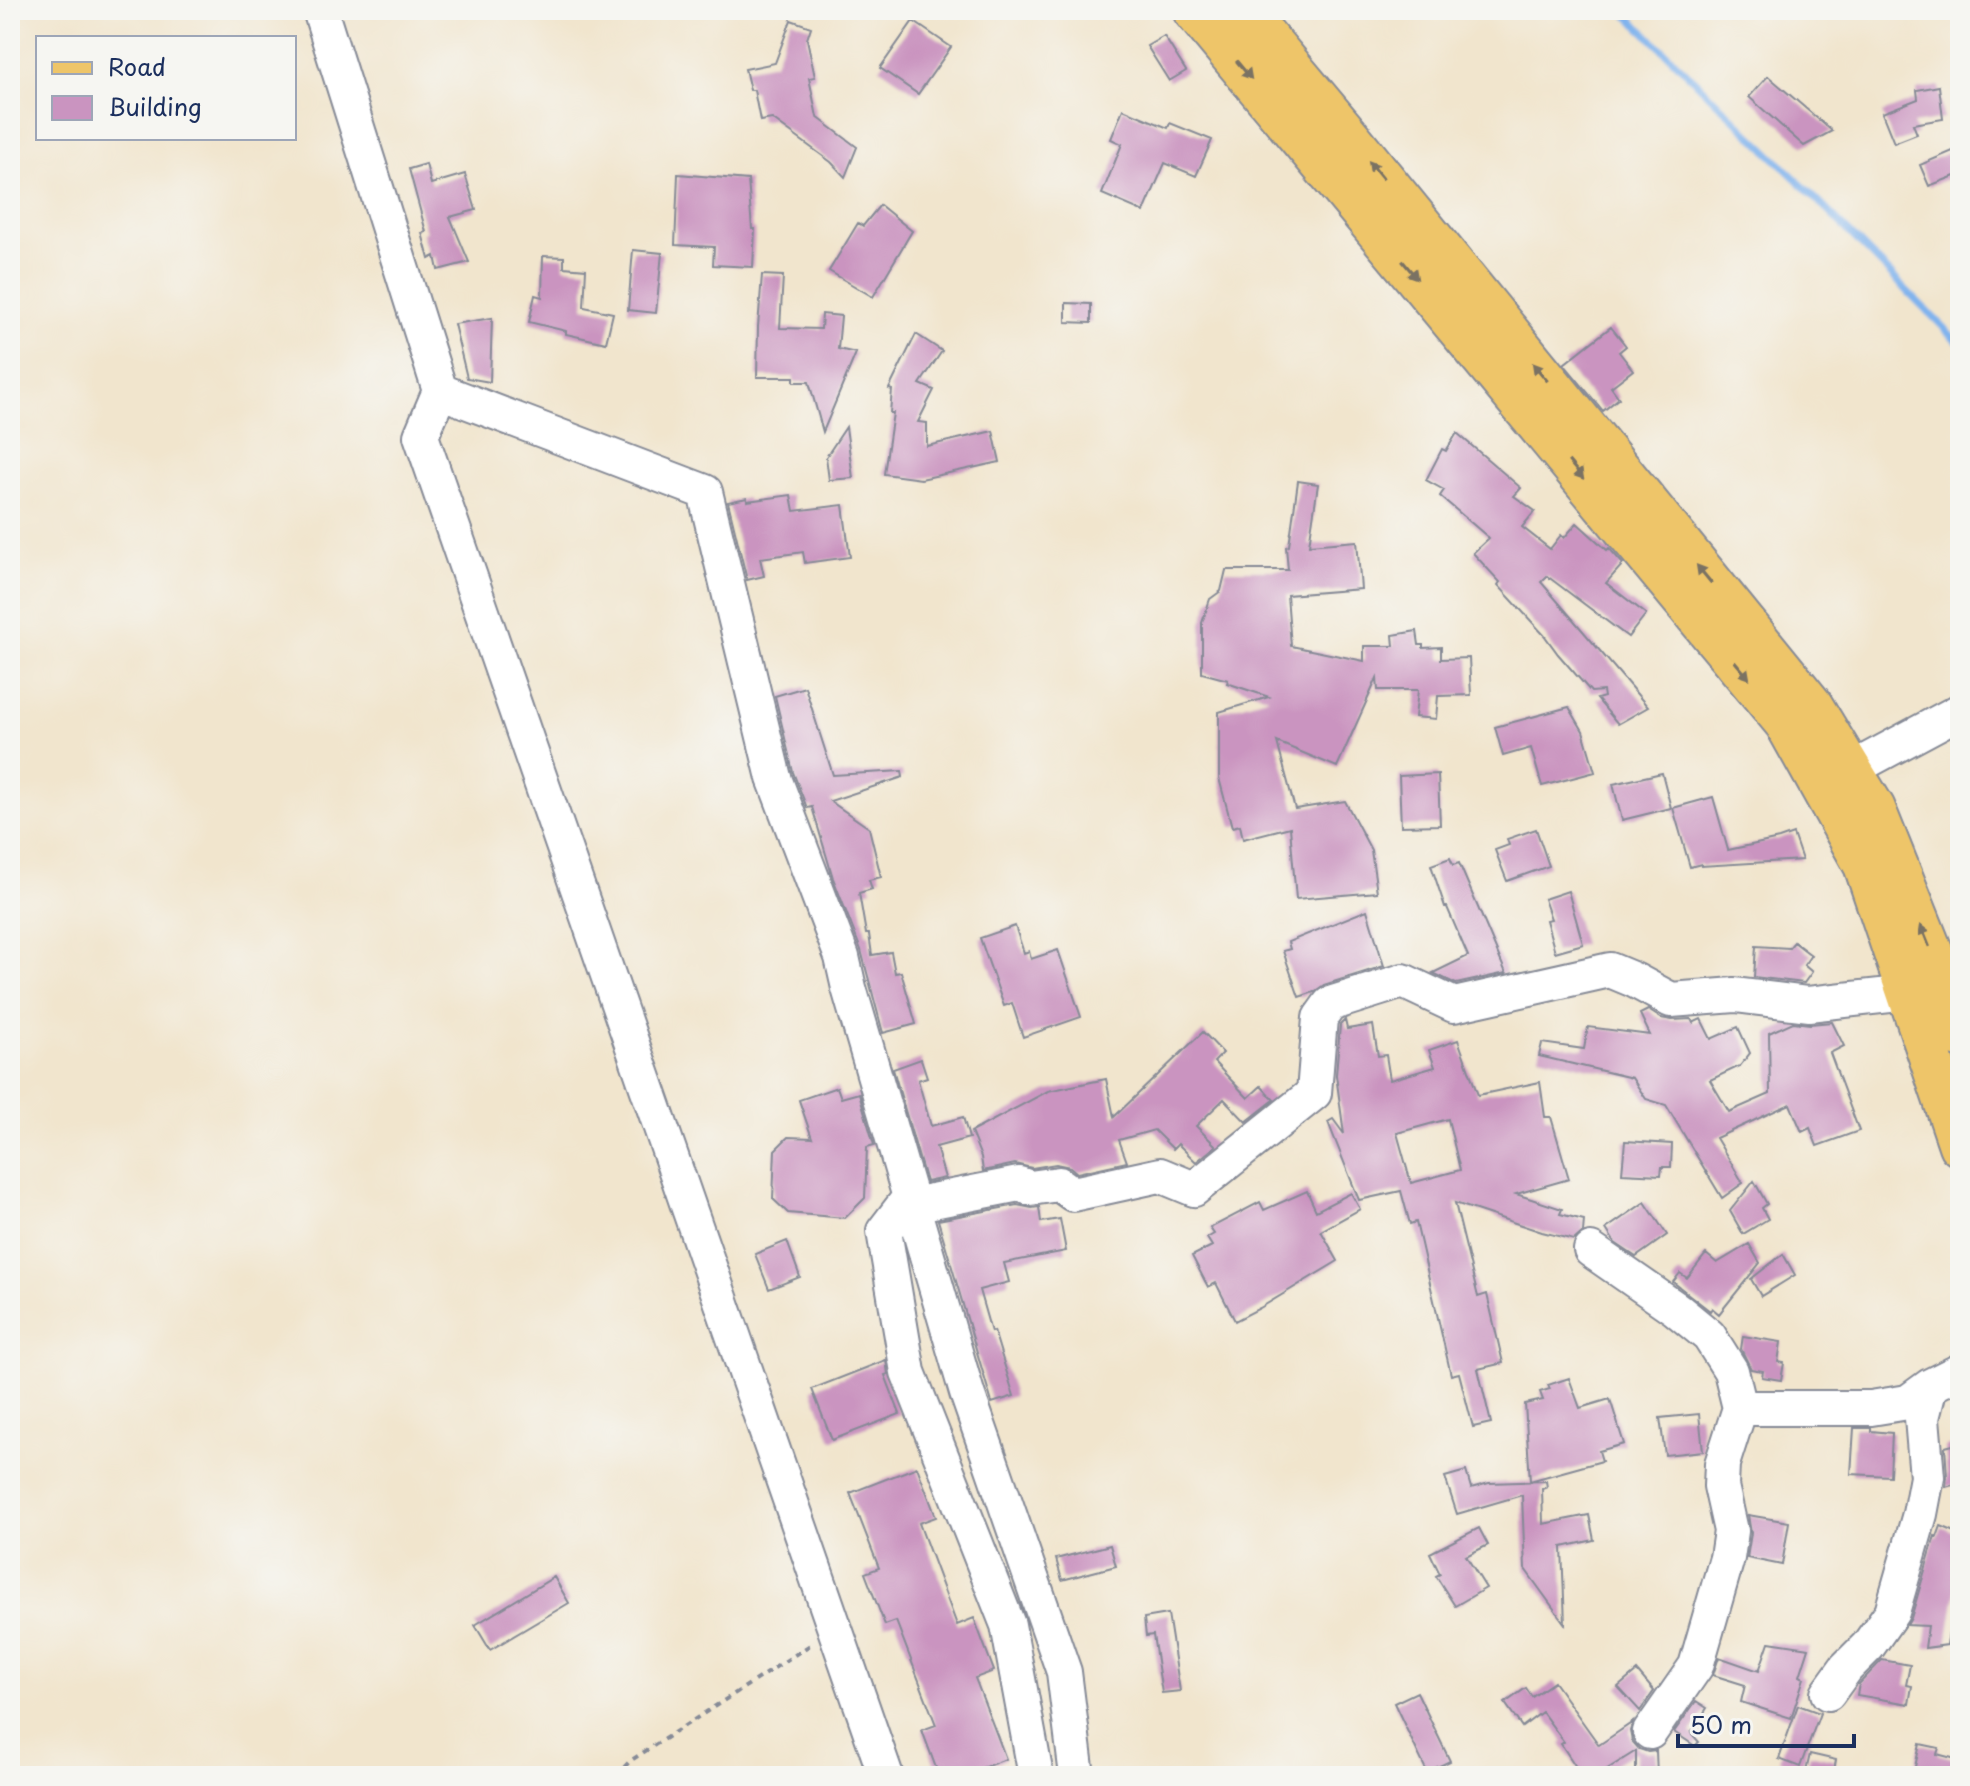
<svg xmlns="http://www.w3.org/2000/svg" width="1970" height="1786" font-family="'Playpen Sans',sans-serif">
<rect width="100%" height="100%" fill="#f6f6f2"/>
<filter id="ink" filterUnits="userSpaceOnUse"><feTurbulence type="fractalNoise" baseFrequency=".0125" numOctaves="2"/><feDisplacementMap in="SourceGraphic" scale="16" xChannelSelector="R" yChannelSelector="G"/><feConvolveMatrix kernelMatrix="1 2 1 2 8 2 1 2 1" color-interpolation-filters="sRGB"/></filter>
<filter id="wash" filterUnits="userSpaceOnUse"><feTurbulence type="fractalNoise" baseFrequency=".006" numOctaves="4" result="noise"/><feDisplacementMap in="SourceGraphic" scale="32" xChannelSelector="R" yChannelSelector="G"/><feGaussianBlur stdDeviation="1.8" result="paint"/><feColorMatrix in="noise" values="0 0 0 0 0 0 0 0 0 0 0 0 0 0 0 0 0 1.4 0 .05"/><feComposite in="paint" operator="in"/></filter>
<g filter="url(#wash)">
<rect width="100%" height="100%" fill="#f1e5cd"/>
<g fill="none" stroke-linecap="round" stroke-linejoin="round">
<path stroke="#80b3ed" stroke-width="7" d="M1622 10 1796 179 1960 344"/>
</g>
<g id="blocks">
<path fill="#ca94c0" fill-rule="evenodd" d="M791 20 811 27 807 39 815 77 809 78 817 117 857 147 845 177 831 162 772 119 760 121 754 90H750L745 69 775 63Z
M913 21 951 47 918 94 880 68Z
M1164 36 1186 71 1169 81 1147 46Z
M1768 76 1832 131 1804 146 1749 97Z
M1939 86 1943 119 1913 124 1917 134 1894 143 1882 113 1918 99 1917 90Z
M1123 109 1168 128 1170 123 1212 140 1196 176 1165 163 1144 212 1102 194 1122 144 1111 139Z
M1955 150 1960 163V174L1929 186 1920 165Z
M426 164 431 184 465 174 476 210 450 217 469 262 438 270 435 256 429 259 422 233 426 232 409 169Z
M678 174 748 180 752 229H755L753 267 713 265 714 247 675 245Z
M880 205 912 231 873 297 829 271 858 223 863 226Z
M633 250 662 253 656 313 628 310Z
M543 256 564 257V267L586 269 584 307 613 313 606 343 566 334V331L529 322 535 295 542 297Z
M762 275 783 276 780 328 821 329 822 314 841 316 838 349 856 353 823 432 809 382H794V377H757L758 327Z
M1066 303 1091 304V323L1066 322Z
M492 318 490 382 467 378 454 324Z
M1611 327 1626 346 1619 352 1633 370 1611 387 1619 398 1603 411 1564 364Z
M916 334 942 351 920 384 934 390 918 422 927 423V446L993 431 1000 462 921 479 884 474 893 413H890L892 390 889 389Z
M846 427 853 478 829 480 826 457Z
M1457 433 1521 488 1514 496 1535 511 1522 527 1550 549 1561 535 1564 538 1577 523 1607 550 1609 548 1623 564 1606 583 1646 614 1628 637 1547 576 1541 582 1648 707 1618 724 1597 699 1604 697 1603 691 1591 692 1558 654 1544 635 1498 585 1500 582 1473 553 1489 538 1440 496 1444 490 1426 480 1442 449 1446 451Z
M1298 481 1318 484 1309 545 1357 541 1361 589 1287 595 1291 646 1364 661V646H1394L1393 635 1417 631 1419 645H1423V648L1441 647V659L1469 658 1471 695 1438 696 1436 719 1415 717 1418 690H1378L1377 678 1337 767 1277 742 1295 809 1345 801 1371 850 1377 892 1296 899 1290 827 1243 839 1240 825 1232 827 1219 778V712L1269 697 1227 683 1228 680 1202 673V623L1210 599 1221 591 1226 570H1288L1286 547 1289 546Z
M791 495 794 511 843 505 850 557 805 563 803 552 760 558 764 576 747 580 728 502 747 498V501Z
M805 687 833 775 902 771 903 777 830 801 869 828 881 877 869 880 872 889 859 893 866 934H869L872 955 891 952 895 973 901 972 916 1024 883 1033 861 950 833 878 812 807 807 808 793 772 775 696Z
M1569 707 1583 731 1595 772 1542 786 1531 748 1503 756 1495 727Z
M1662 773 1671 808 1622 820 1613 784Z
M1438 774 1440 825 1401 826 1399 776Z
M1713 797 1728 850 1779 839 1793 834 1802 860 1701 866V864L1690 867 1673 808Z
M1536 829 1549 866 1507 881 1495 850 1509 845 1507 839Z
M1450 858 1453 865 1459 863 1506 973 1456 984 1433 973 1468 956 1447 907H1445L1431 865Z
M1568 891 1583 944 1555 952 1546 920 1551 919 1544 899Z
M1367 910 1384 966 1324 985 1314 992 1299 997 1283 951 1290 949 1288 942Z
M1015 926 1024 953 1029 951 1031 959 1058 950 1081 1017 1023 1037 1012 1003 1004 1006 980 938Z
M1794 942 1811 955 1804 965 1812 972 1804 983 1754 977 1756 946 1789 948Z
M1648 1010 1661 1018 1672 1020 1691 1019 1693 1023 1701 1019 1711 1039 1738 1027 1750 1053 1740 1066 1710 1080 1729 1112 1770 1094 1769 1033 1793 1022 1810 1024 1832 1022 1844 1046 1830 1053 1859 1131 1817 1146 1810 1128 1802 1132 1790 1104 1716 1138 1743 1183 1722 1198 1666 1105 1646 1099 1632 1078 1539 1056 1542 1043 1584 1049 1588 1027 1650 1035 1640 1014Z
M1345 1020 1347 1029 1373 1025 1378 1056 1386 1055 1390 1080 1435 1067 1429 1050 1458 1040 1478 1095 1540 1082 1545 1117H1551L1569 1179 1516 1194 1562 1209 1560 1214 1584 1220 1583 1232 1574 1240 1542 1232 1455 1203 1478 1297 1487 1294 1503 1363 1478 1369 1491 1423 1473 1427 1459 1373 1451 1375 1416 1222 1410 1224 1401 1191 1359 1200 1328 1122 1333 1119 1344 1134 1336 1075 1340 1025ZM1448 1119 1460 1170 1411 1183 1397 1133Z
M1203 1032 1223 1053 1214 1062 1248 1098 1261 1086 1274 1100 1246 1122 1224 1099 1196 1126 1216 1146 1196 1162 1178 1144 1173 1149 1154 1130 1119 1140 1127 1162 1077 1173 1070 1167 1056 1164 1032 1168 1015 1164 983 1171 981 1157 971 1132 1048 1091 1106 1079 1114 1117Z
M921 1059 927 1077 918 1080 931 1126 963 1117 969 1138 936 1147 945 1178 926 1182 893 1069Z
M837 1087 841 1098 859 1093 874 1145 867 1147 865 1198 845 1218 788 1213 773 1199 775 1150 788 1137 812 1138 799 1100Z
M1625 1141 1672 1144 1671 1167H1662L1661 1175 1622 1173Z
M1754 1181 1767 1204 1762 1208 1768 1219 1743 1234 1730 1211Z
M1307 1191 1316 1211 1351 1193 1360 1209 1321 1231 1338 1261 1260 1308 1235 1321 1216 1283 1208 1287 1192 1256 1212 1246 1207 1238 1214 1234 1210 1228 1260 1202 1264 1210Z
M1645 1202 1667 1235 1636 1257 1615 1243 1606 1229Z
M1017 1205 1032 1208 1039 1207 1041 1222 1060 1219 1066 1251 1004 1263 1009 1282 979 1290 991 1332 994 1331 1014 1396 992 1403 938 1220Z
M787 1241 800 1277 769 1289 755 1254Z
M1749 1244 1760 1263 1719 1314 1712 1308 1710 1311 1673 1282 1680 1273 1687 1278 1706 1254 1717 1263Z
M1783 1254 1795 1275 1761 1296 1751 1279Z
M1743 1336 1781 1342 1778 1362 1784 1363 1781 1380 1762 1377 1763 1371 1751 1369 1741 1349Z
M886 1360 888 1374 885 1375 900 1414 832 1440 812 1389Z
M1569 1378 1580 1408 1610 1399 1624 1444 1599 1451 1602 1461 1530 1481 1525 1404 1543 1400 1540 1392 1550 1389 1548 1385Z
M1699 1414 1703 1451 1665 1455 1660 1418Z
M1854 1428H1871V1431L1892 1433 1890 1476 1851 1474Z
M1953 1445 1960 1456V1483L1946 1487 1947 1476 1945 1447Z
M917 1467 936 1517 919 1523 957 1625 974 1618 994 1671 975 1678 1006 1759 961 1776H939L922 1730 936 1725 896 1621 885 1625 865 1573 879 1568 850 1493Z
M1466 1471 1471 1488 1489 1483 1546 1481 1547 1487 1542 1489 1543 1524 1589 1515 1594 1540 1562 1547 1565 1624 1525 1569 1522 1495 1457 1514 1445 1477Z
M1748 1515 1789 1522 1782 1565 1747 1558 1751 1533Z
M1941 1526 1960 1534V1582L1957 1580 1947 1645 1925 1648 1928 1626 1907 1625 1911 1618 1935 1536 1937 1537Z
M1479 1528 1488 1545 1466 1556 1486 1588 1455 1606 1436 1576 1440 1574 1430 1553Z
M1110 1545 1116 1566 1062 1580 1056 1559Z
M554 1577 569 1603 490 1650 475 1625Z
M1168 1614 1180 1691 1162 1693 1153 1635 1146 1636 1144 1618Z
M1769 1642 1809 1648 1800 1676 1804 1678 1791 1718 1741 1702 1745 1685 1713 1675 1719 1657 1759 1671Z
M1882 1660 1910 1665 1906 1685 1912 1686 1909 1704 1857 1695 1859 1684Z
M1637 1671 1654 1691 1640 1711 1618 1687Z
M1554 1682 1599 1745 1633 1722 1630 1731 1632 1741 1639 1749 1648 1752 1656 1751 1657 1776H1636V1751L1596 1776H1582L1561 1744 1564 1742 1542 1712 1522 1727 1505 1703 1526 1688 1532 1697Z
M1417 1692 1450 1761 1427 1772 1394 1703Z
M1696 1701 1707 1708 1691 1733 1699 1742 1695 1746 1674 1732Z
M1798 1705 1820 1713 1800 1767 1779 1759Z
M1920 1744 1939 1748 1937 1754 1960 1760V1776H1913Z
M1810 1754 1836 1760 1833 1776H1805Z"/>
</g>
</g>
<g filter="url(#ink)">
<use href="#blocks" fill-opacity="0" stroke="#868a96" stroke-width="2"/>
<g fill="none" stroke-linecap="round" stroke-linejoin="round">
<g stroke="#868a96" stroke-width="38">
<path id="minor" d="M320 10 440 391 705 492 774 778 842 957 849 988 967 1393 1064 1672 1077 1776
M440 391 421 436 886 1776
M1850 770 1960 711
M910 1197 884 1231 908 1372 1008 1625 1036 1776
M912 1205 1019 1184 1030 1188 1059 1184 1073 1194 1160 1175 1194 1189 1314 1093 1320 1018 1330 1004 1403 981 1454 1005 1610 970 1634 980 1671 1000 1735 995 1808 1004 1908 993
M1591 1250 1676 1309 1709 1336 1731 1371 1740 1408 1722 1464 1721 1486 1731 1531 1727 1558 1696 1666 1650 1732
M1740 1408H1871L1908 1402 1930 1386 1960 1371
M1828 1693 1846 1668 1868 1646 1892 1612 1920 1514 1927 1477 1922 1418 1930 1386"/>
</g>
<g stroke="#868a96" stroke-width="46">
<path id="major" d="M1194 10 1786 723 1865 865 1960 1145
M1243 10 1351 139 1811 705 1874 809 1939 971 1960 1036"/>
</g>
<path stroke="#868a96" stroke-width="4" stroke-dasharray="6 6" stroke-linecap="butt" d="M616 1776 630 1761 810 1645"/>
<use href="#minor" stroke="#fff" stroke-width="34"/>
<use href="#major" stroke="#eec569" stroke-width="42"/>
</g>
<defs><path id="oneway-solid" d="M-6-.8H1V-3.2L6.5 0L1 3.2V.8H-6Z" transform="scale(2)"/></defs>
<g fill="#7a7263">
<use href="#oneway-solid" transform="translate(1244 70) rotate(50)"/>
<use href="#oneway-solid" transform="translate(1376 170) rotate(-129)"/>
<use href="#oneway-solid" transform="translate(1410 270) rotate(50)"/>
<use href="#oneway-solid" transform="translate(1540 372) rotate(-129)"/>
<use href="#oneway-solid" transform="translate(1576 470) rotate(50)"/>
<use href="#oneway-solid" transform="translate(1704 574) rotate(-129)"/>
<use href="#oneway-solid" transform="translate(1742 670) rotate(50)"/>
<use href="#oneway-solid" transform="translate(1925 936) rotate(-112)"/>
</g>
</g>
<rect width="1970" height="1786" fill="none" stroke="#f6f6f2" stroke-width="40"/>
<rect x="36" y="36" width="260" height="104" fill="#f6f6f2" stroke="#9ea6b7" stroke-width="2"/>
<rect x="52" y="62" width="40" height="12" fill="#eec569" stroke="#9ea6b7" stroke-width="2"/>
<text x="108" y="76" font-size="24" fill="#1b2f5e">Road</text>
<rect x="52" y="96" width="40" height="24" fill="#ca94c0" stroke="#9ea6b7" stroke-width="2"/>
<text x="108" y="116" font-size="24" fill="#1b2f5e">Building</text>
<path d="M1678 1734v12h176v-12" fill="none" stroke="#1b2f5e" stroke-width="4"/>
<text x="1690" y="1734" font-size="24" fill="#1b2f5e" stroke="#f6f6f2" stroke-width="6" paint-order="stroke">50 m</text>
</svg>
